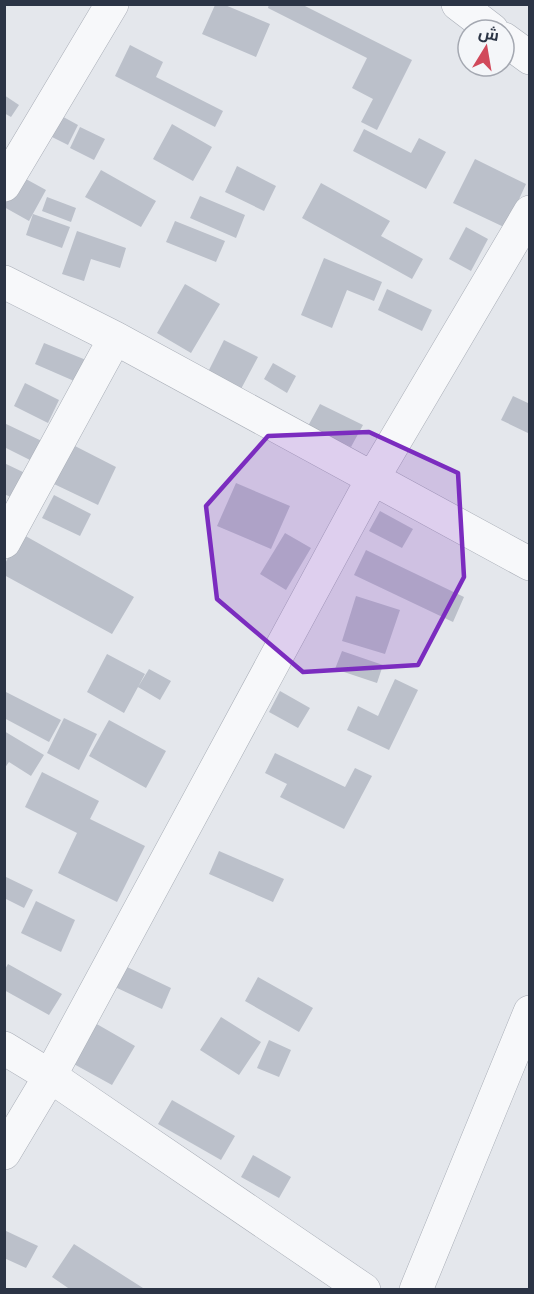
<svg xmlns="http://www.w3.org/2000/svg" width="534" height="1294" font-family="'Roboto Condensed',Cairo,sans-serif">
<rect width="100%" height="100%" fill="#e4e7ec"/>
<path fill="#bbc0ca" d="M269 4H301L412 60 377 130 361 122 373 99 352 88 367 58 268 8Z
M215 5H225L270 24 256 57 202 34Z
M130 45 163 62 156 77 223 111 215 127 115 76Z
M4 95 19 105 11 117 4 113Z
M58 114 78 125 68 145 48 135Z
M172 124 212 147 193 181 153 159Z
M80 127 105 139 94 160 70 148Z
M364 129 411 153 419 138 446 152 426 189 353 151Z
M475 159 526 184 506 228 453 203Z
M237 166 276 186 264 211 225 192Z
M101 170 156 201 141 227 85 197Z
M15 173 46 190 29 221 4 207V192Z
M321 183 390 221 381 236 423 259 412 279 302 218Z
M200 196 245 215 236 238 190 218Z
M47 197 76 208 71 222 42 211Z
M33 214 70 227 62 248 26 235Z
M175 221 225 241 216 262 166 242Z
M466 227 488 239 471 271 449 259Z
M77 231 126 248 120 268 91 259 84 281 62 274Z
M324 258 382 282 374 301 347 290 332 328 301 315Z
M185 284 220 304 191 353 157 333Z
M387 289 432 310 422 331 378 310Z
M224 340 258 357 241 389 208 372Z
M44 343 91 362 81 384 35 364Z
M273 363 296 376 287 393 264 379Z
M25 383 59 400 48 423 14 406Z
M513 396 530 404V434L501 420Z
M320 404 363 425 351 447 308 426Z
M4 423 46 443 36 463 4 447Z
M73 445 116 467 98 505 54 484Z
M4 463 25 473 13 498 4 494Z
M236 483 290 506 271 549 217 526Z
M54 495 91 514 80 536 42 518Z
M380 511 413 529 402 548 369 531Z
M285 533 311 548 286 590 260 574Z
M22 534 134 597 112 634 4 575V565Z
M366 550 464 597 453 622 354 575Z
M356 596 400 610 385 654 342 641Z
M342 651 383 665 377 683 335 669Z
M107 654 145 674 124 713 87 692Z
M149 669 171 681 160 700 138 687Z
M395 679 418 690 389 750 347 730 358 706 378 716Z
M4 691 61 720 49 742 4 718Z
M280 691 310 708 298 728 269 712Z
M64 718 97 734 79 770 47 753Z
M109 720 166 751 146 788 89 756Z
M4 731 44 755 31 776 9 762 4 769Z
M275 753 345 787 355 768 372 776 344 829 280 797 287 784 265 773Z
M42 772 99 801 90 819 145 846 117 902 58 873 77 833 25 807Z
M219 851 284 879 273 902 209 874Z
M4 876 33 890 24 908 4 898Z
M36 901 75 920 61 952 21 933Z
M8 964 62 994 49 1015 4 990V971Z
M125 966 171 988 162 1009 115 987Z
M258 977 313 1008 299 1032 245 1001Z
M221 1017 261 1042 239 1075 200 1050Z
M95 1023 135 1046 112 1085 72 1063Z
M269 1040 291 1050 279 1077 257 1068Z
M172 1100 235 1136 221 1160 158 1124Z
M253 1155 291 1177 279 1198 241 1177Z
M4 1230 38 1246 26 1268 4 1258Z
M74 1244 143 1288 142 1290H71L52 1277Z"/>
<g fill="none" stroke-linecap="round" stroke-linejoin="round">
<g stroke="#a9aeb7" stroke-width="34">
<path id="minor" d="M458 4 492 30
M504 39 530 58
M4 185 112 4
M4 282 115 338 530 564
M4 542 115 338
M4 1048 50 1076 364 1290
M4 1153 50 1076 373 478 530 212
M416 1290 530 1012"/>
</g>
<use href="#minor" stroke="#f7f8fa" stroke-width="33"/>
</g>
<path fill="#7b2cbf" fill-opacity="0.2" stroke="#7b2cbf" stroke-width="4.5" stroke-linejoin="round" d="M369 432 458 473 464 577 418 665 303 672 217 599 206 506 268 436Z"/>
<rect width="534" height="1294" fill="none" stroke="#2b3445" stroke-width="12"/>
<g transform="translate(486 48) rotate(11)"><circle r="28" fill="#f4f6f9" stroke="#a4a8b1" stroke-width="1.5"/>
<path d="M0-4.5L10 22L0 15L-10 22Z" fill="#d1495b"/>
<text y="-9" font-size="16" font-weight="bold" text-anchor="middle" fill="#2b3445">ش</text>
</g>
</svg>
